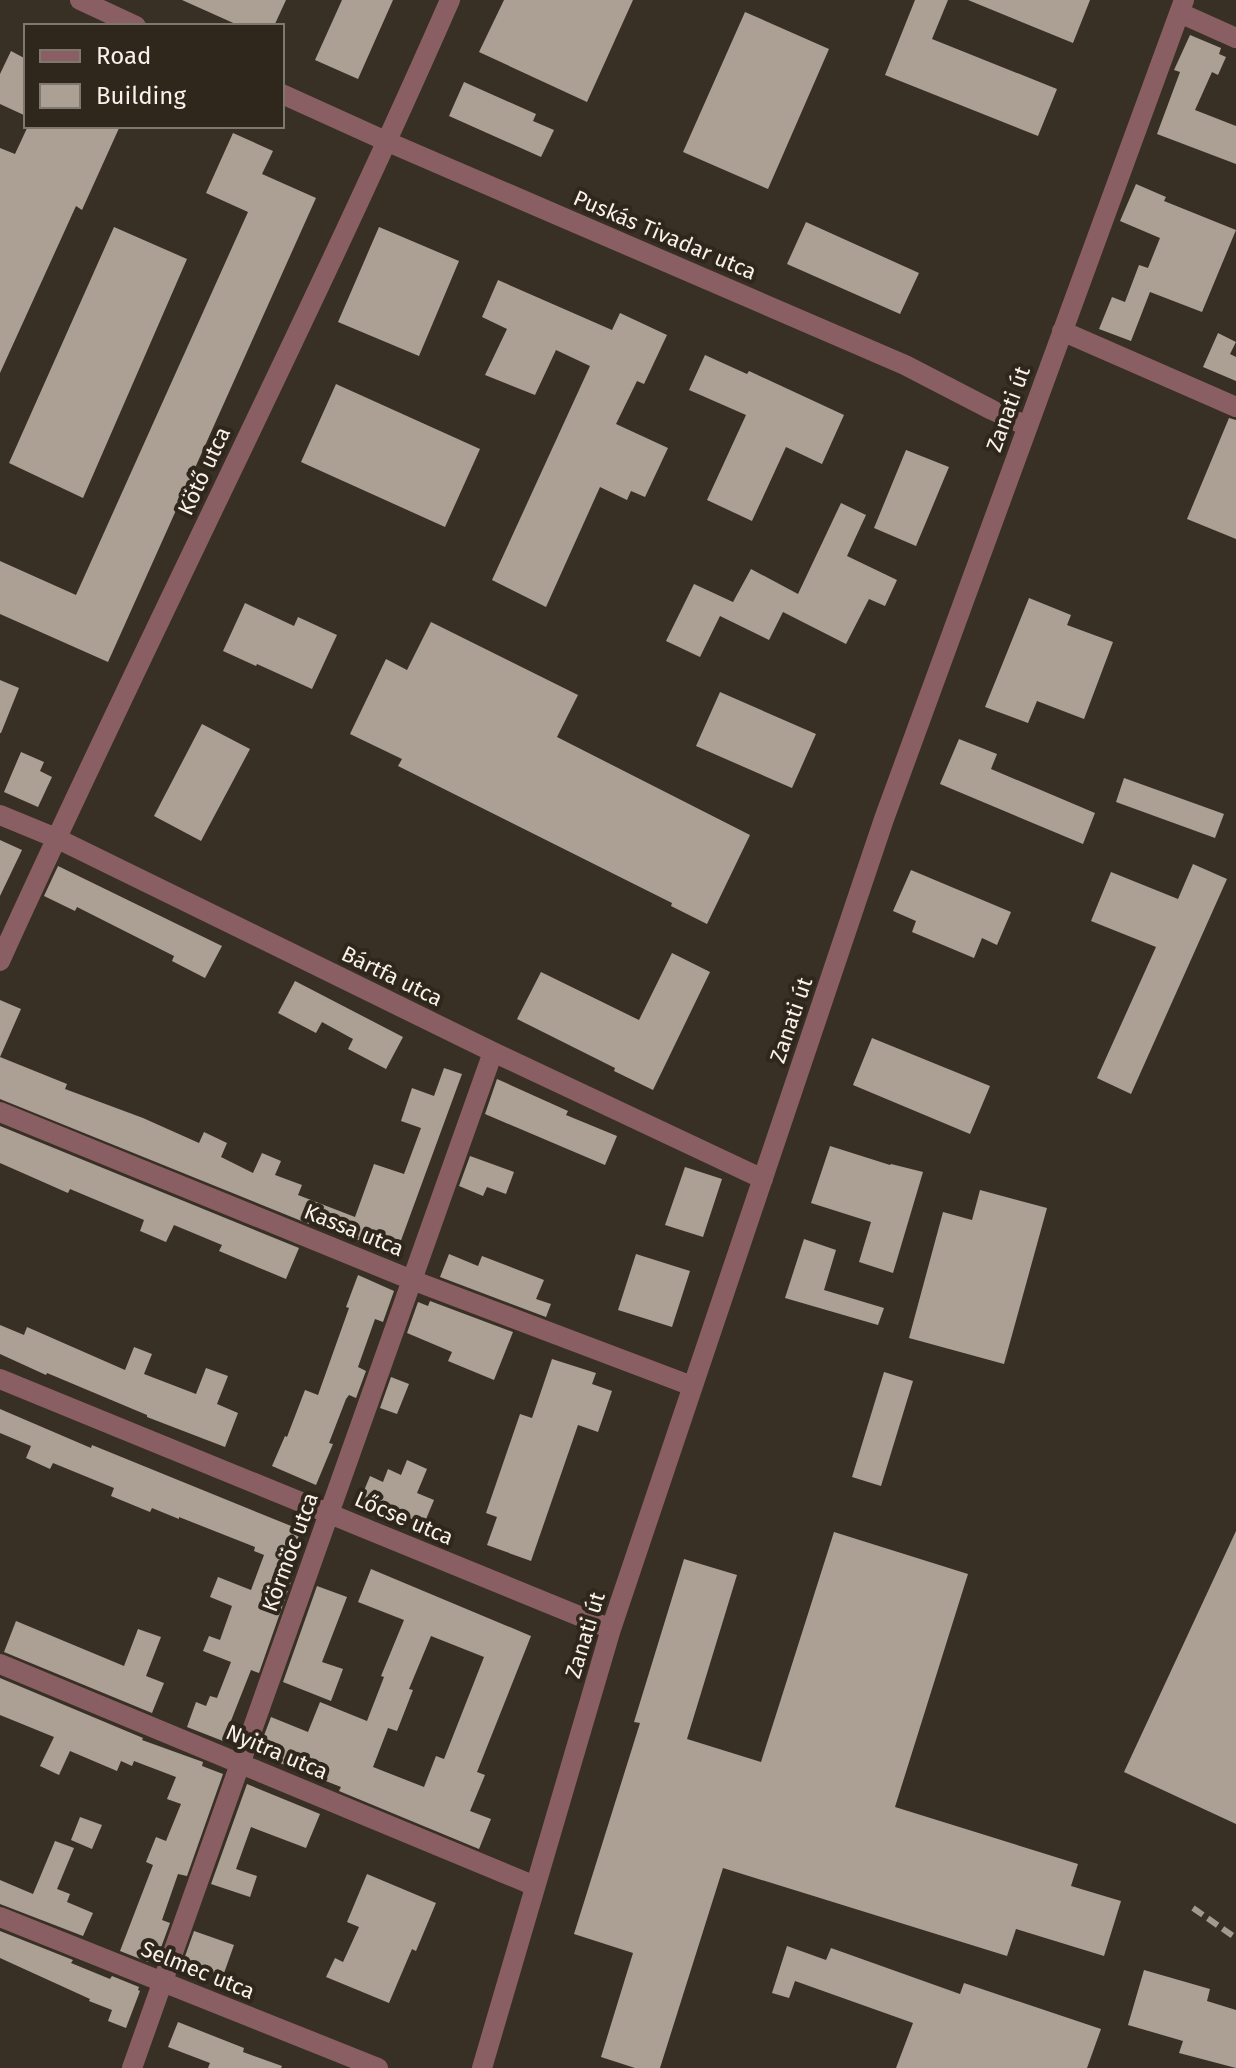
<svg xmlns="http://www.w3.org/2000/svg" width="1236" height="2068" font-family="'Fira Sans',sans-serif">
<rect width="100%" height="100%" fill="#393025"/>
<path fill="#aca094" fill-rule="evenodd" d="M182 0H286L274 26H240Z
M342 0H393L358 79 315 60Z
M504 0H633L587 102 479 52Z
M915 0H948L932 39 1057 89 1038 136 885 75Z
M968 0H1090L1073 43Z
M745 12 829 49 768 189 683 152Z
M1190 35 1221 48 1219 54 1226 57 1218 75 1212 72 1195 110 1236 126V164L1157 134 1180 72 1174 70Z
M11 51 26 59V116L0 104V74Z
M464 82 536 114 533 121 554 130 541 157 449 116Z
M28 126H120L82 210 76 206 0 373V148L15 154Z
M233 133 273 151 262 174 316 198 108 662 0 614V561L76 595 248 212 206 193Z
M1136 184 1166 197 1164 201 1236 230 1202 312 1150 292 1131 341 1099 329 1112 297 1125 302 1139 265 1148 268 1160 238 1120 221Z
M806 222 919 273 900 314 787 264Z
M114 227 187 259 83 498 9 463Z
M379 227 459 261 419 356 338 322Z
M498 280 612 330 620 313 667 335 644 384 637 381 616 424 668 448 645 497 631 491 627 500 600 487 546 607 492 580 590 366 556 350 535 395 485 375 507 329 482 317Z
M1218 333 1236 342 1230 354 1236 357V381L1203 367Z
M705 355 747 374 749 371 844 415 822 464 786 447 752 521 707 500 746 415 689 390Z
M336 384 480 449 445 527 301 462Z
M1229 418 1236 420V539L1187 519Z
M906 450 949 467 916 546 874 528Z
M841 503 866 515 847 556 897 580 885 606 869 599 846 644 783 612 769 640 720 616 700 657 666 641 694 584 733 602 751 569 798 594Z
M1029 598 1071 615 1067 625 1113 642 1084 719 1037 701 1028 723 985 707Z
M245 603 294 626 298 617 337 635 312 689 257 664 256 666 223 651Z
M431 622 578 695 557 737 750 835 707 924 671 906 672 903 398 766 402 759 350 734 386 659 407 670Z
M0 680 19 688 1 733H0Z
M720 692 816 734 792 788 696 746Z
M202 724 250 749 201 841 154 816Z
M959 739 997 754 991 769 1095 813 1083 844 940 784Z
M21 752 44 762 40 771 52 777 38 807 4 792Z
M1124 778 1224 814 1215 838 1116 802Z
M0 840 22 850 0 896Z
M1193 864 1227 879 1131 1094 1097 1078 1156 947 1091 921 1111 872 1178 899Z
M58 866 222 946 205 978 172 961 174 956 77 907 75 911 44 896Z
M911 870 1011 912 997 945 982 938 974 958 912 932 916 921 893 911Z
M672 953 710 972 653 1090 614 1071 615 1068 517 1019 541 972 639 1020Z
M295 981 403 1037 386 1069 348 1049 353 1039 322 1022 316 1033 278 1013Z
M0 1000 21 1009 0 1057Z
M872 1038 990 1086 970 1134 853 1085Z
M0 1057 67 1084 65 1089 143 1118 199 1143 204 1132 227 1143 221 1157 253 1173 262 1153 281 1161 275 1175 302 1185 298 1195 355 1217 374 1164 404 1174 421 1128 401 1121 412 1088 434 1096 444 1068 462 1074 396 1254 310 1222 309 1224 0 1099Z
M497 1079 568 1111 566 1115 617 1136 605 1165 485 1114Z
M0 1126 299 1248 286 1279 219 1251 222 1245 174 1225 166 1242 140 1231 144 1220 70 1189 68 1193 0 1163Z
M830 1146 890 1165 891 1164 923 1172 893 1273 859 1262 871 1222 811 1203Z
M470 1156 514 1172 506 1194 487 1187 483 1196 459 1186Z
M685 1167 722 1179 703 1237 665 1225Z
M980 1190 1047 1208 1004 1364 909 1338 943 1212 972 1220Z
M804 1239 836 1250 824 1290 884 1308 878 1325 785 1298Z
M449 1254 478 1266 482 1256 544 1280 536 1299 551 1304 546 1317 440 1277Z
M636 1254 690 1271 672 1327 618 1310Z
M358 1275 394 1291 383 1322 375 1319 358 1367 366 1371 356 1398 349 1395 346 1399 329 1443 333 1444 316 1485 272 1466 285 1436 287 1437 305 1390 318 1395 349 1308 346 1307Z
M430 1301 513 1332 494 1380 448 1361 452 1352 407 1333 418 1302 428 1306Z
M0 1325 24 1335 27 1327 125 1370 134 1347 152 1354 144 1374 196 1394 206 1368 228 1376 217 1404 238 1413 225 1447 147 1417V1415L47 1373 46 1375 0 1354Z
M552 1359 596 1373 592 1384 612 1391 598 1432 578 1425 531 1561 487 1545 497 1517 486 1513 520 1414 532 1418Z
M884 1372 913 1381 881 1486 852 1477Z
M391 1377 409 1384 397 1414 380 1408Z
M0 1409 91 1448 92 1445 301 1530 284 1573 293 1576 259 1673 251 1670 223 1741 187 1727 196 1702 206 1706 210 1696 217 1698 231 1662 203 1651 209 1636 220 1640 232 1606 210 1597 218 1577 251 1590 264 1555 254 1551 255 1547 179 1517V1519L152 1508 150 1512 111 1496 114 1488 53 1463 50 1469 26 1458 31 1446 0 1433Z
M407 1460 427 1469 417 1493 434 1500 424 1524 361 1498 370 1476 383 1482 388 1469 401 1475Z
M1236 1531V1824L1124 1772Z
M834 1532 968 1574 895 1807 1078 1864 1071 1886 1121 1901 1104 1956 1016 1929 1007 1956 723 1868 660 2068H635L601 2057 633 1953 574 1934 640 1723 634 1722 684 1559 737 1575 687 1739 761 1762Z
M371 1569 531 1636 477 1772 485 1775 470 1811 491 1819 479 1849 339 1791 341 1787 257 1754 271 1717 308 1732 320 1702 367 1721 384 1677 381 1676 404 1620 358 1602ZM431 1636 484 1657 444 1759 436 1756 424 1787 373 1767 388 1728 397 1731 413 1690 409 1689Z
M317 1586 347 1597 322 1662 343 1669 331 1701 283 1682Z
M16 1621 124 1666 138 1629 161 1637 146 1676 164 1683 152 1713 4 1652Z
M0 1678 143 1738 142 1740 203 1762 202 1766 223 1774 187 1876 178 1874 162 1920 170 1923 159 1953 152 1951 148 1962 120 1951 153 1865 146 1862 156 1837 166 1841 181 1804 167 1799 176 1777 134 1761 132 1766 121 1761 117 1771 70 1751 59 1775 40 1766 54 1737 0 1715Z
M247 1784 320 1814 306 1848 251 1827 236 1869 257 1876 250 1897 211 1884Z
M80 1817 102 1825 92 1849 71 1840Z
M55 1841 74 1848 57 1889 70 1894 67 1902 93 1913 83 1936 0 1904V1880L33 1894Z
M367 1874 436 1903 416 1951 412 1949 389 2003 326 1977 335 1958 343 1962 359 1927 347 1922Z
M0 1931 73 1960 71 1963 110 1979 112 1976 139 1987 138 1990 140 1991 126 2028 108 2021 112 2010 89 2001 90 1999 0 1958Z
M194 1931 234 1945 223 1976 183 1962Z
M787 1946 826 1960 831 1948 960 1994 964 1983 1101 2029 1087 2068H896L913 2023 795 1981 789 1998 772 1993Z
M1144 1970 1210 1989 1207 2001 1236 2010V2068L1179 2053 1183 2041 1128 2025Z
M178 2022 244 2048 243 2052 282 2066 281 2068H208L210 2063 168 2047Z"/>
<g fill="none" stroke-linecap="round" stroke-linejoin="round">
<path stroke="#8a5f63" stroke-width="20" d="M80 0 136 26
M1180 13 1236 38
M282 94 388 142 905 365 992 410 1027 426
M1062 331 1236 407
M0 815 56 838 493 1052 763 1179
M0 961C146 639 308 324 450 0
M0 1112 412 1280 692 1386
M0 1379 611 1629
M0 1664 535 1886
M0 1917 378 2068
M132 2068 493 1052
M482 2068 611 1629 884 819 1184 0"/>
<path stroke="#a19a91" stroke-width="6" stroke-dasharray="12 6" stroke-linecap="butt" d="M1193 1908 1236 1938"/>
</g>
<g text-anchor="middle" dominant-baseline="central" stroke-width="8" stroke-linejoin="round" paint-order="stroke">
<g font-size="22" fill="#f8f2eb" stroke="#2f261c">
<text transform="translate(665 235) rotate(23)">Puskás Tivadar utca</text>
<text transform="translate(1008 409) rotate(-70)">Zanati út</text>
<text transform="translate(204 471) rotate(-65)">Kötő utca</text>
<text transform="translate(392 976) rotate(26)">Bártfa utca</text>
<text transform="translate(791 1020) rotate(-71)">Zanati út</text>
<text transform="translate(354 1230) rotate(22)">Kassa utca</text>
<text transform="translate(404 1518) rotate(23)">Lőcse utca</text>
<text transform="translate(290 1552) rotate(-70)">Körmöc utca</text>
<text transform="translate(585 1635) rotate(-73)">Zanati út</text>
<text transform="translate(277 1752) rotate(23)">Nyitra utca</text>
<text transform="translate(198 1970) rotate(22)">Selmec utca</text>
</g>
</g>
<rect x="24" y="24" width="260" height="104" fill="#2f261c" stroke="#7f786f" stroke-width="2"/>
<rect x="40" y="50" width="40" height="12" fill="#8a5f63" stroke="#7f786f" stroke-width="2"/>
<text x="96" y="64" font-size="24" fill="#f8f2eb">Road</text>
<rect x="40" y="84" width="40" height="24" fill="#aca094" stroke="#7f786f" stroke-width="2"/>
<text x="96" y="104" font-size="24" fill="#f8f2eb">Building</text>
</svg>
